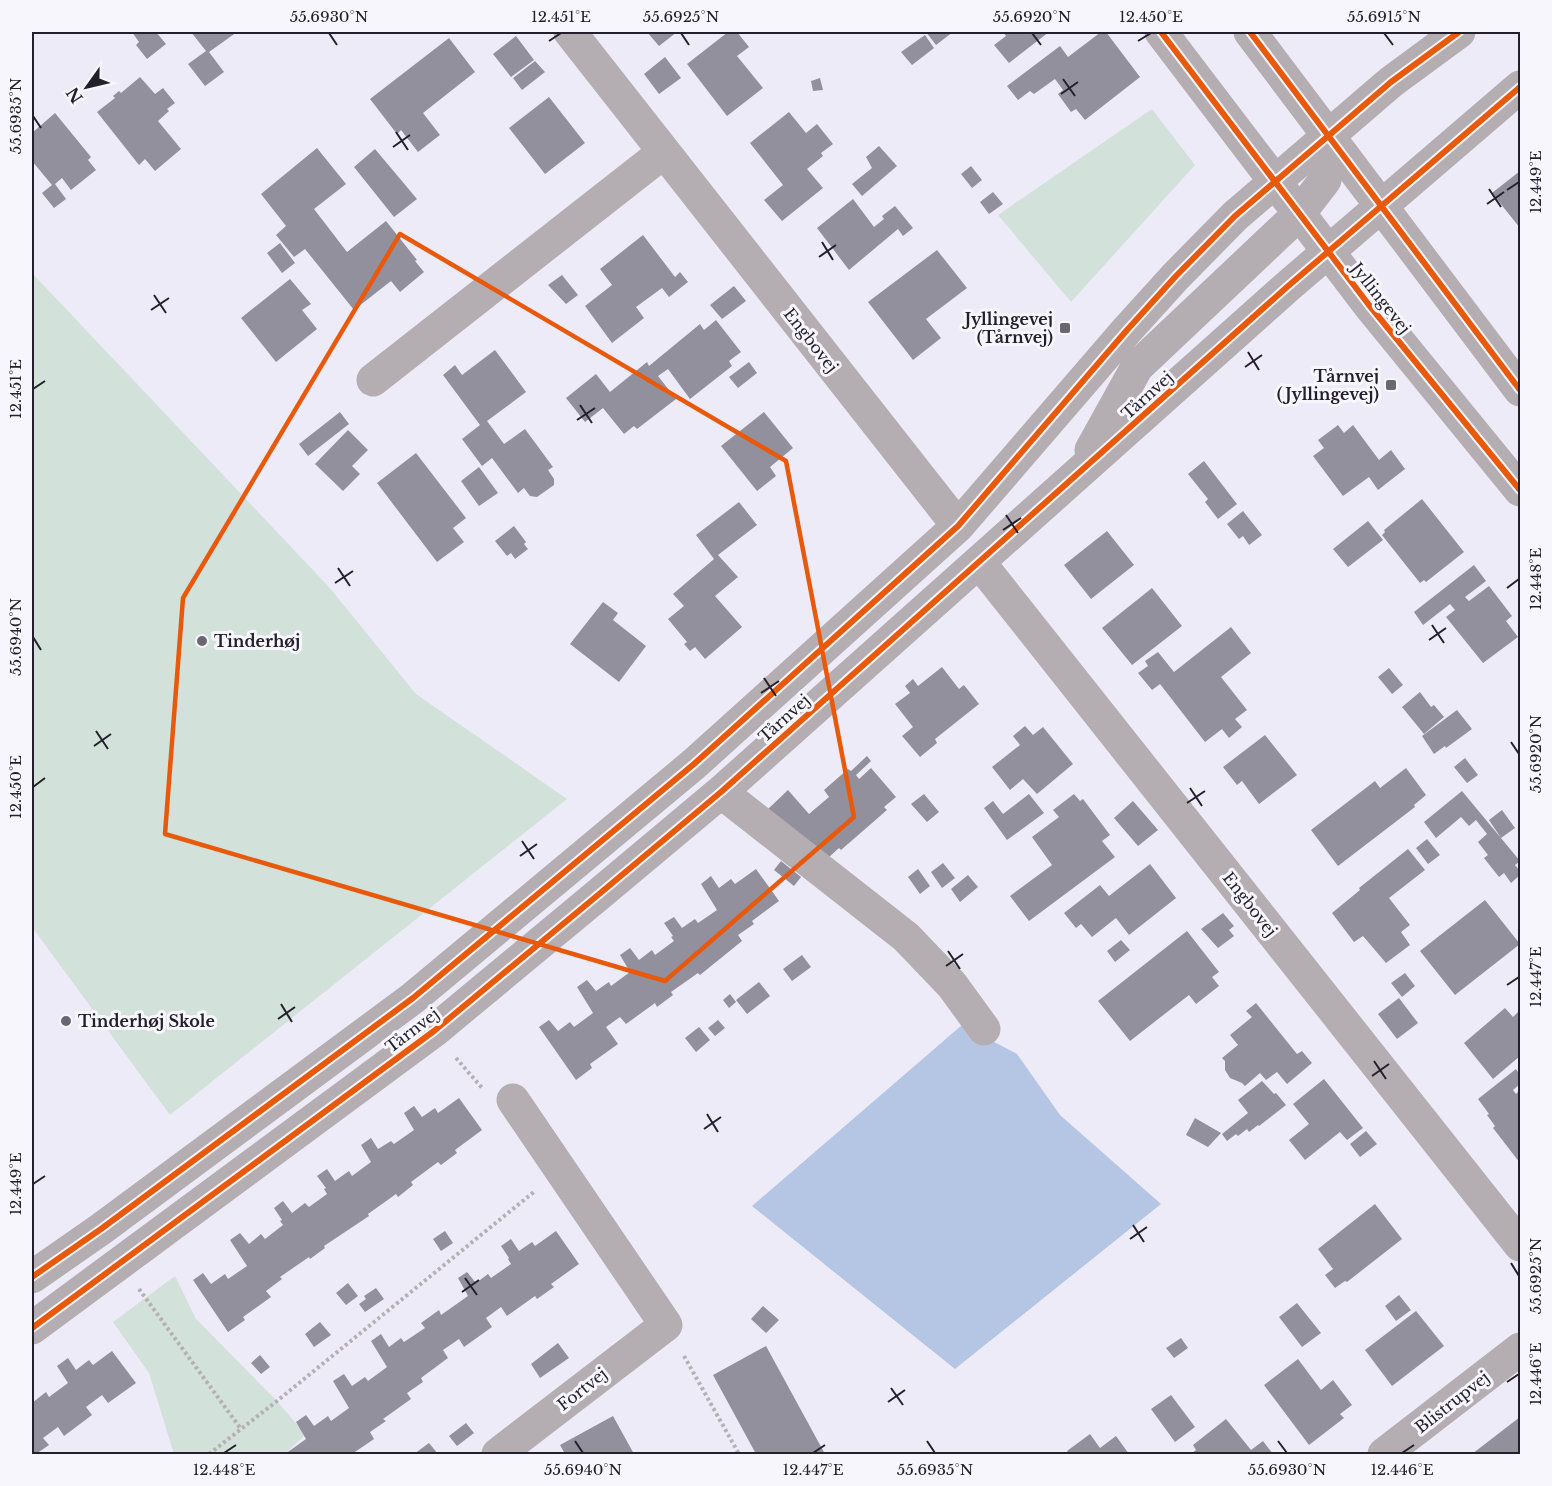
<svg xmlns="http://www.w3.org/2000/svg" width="1552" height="1486" font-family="'Libre Baskerville',serif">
<rect width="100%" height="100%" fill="#eeebf8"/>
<path fill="#d2e1d9" d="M1152 109 1195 165 1071 302 998 215Z
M32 273 329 587 416 694 567 799 170 1115 32 927Z
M175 1276 196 1319 277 1401 304 1433 303 1437 285 1454H174L149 1373 113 1322Z"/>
<path fill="#b4c6e3" d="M962 1025 1017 1054 1060 1115 1161 1204 955 1369 752 1206Z"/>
<path fill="#92909d" d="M132 32H156L166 44 147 59 136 45 139 42Z
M191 32H237L209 52 224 72 205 86 188 64 206 51Z
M647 32H677L659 46Z
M728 32H737L749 47 737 56 763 88 727 116 687 64Z
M926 32H953L936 45Z
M1003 32H1049L1009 63 994 45 1006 36Z
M1101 32H1106L1140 77 1085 120 1076 109 1071 112 1058 94 1063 90 1055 79 1034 94 1030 91 1018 100 1007 86 1060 46 1068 57Z
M925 35 934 48 912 65 901 52Z
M516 36 534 60 511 77 493 54Z
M449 38 475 72 423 113 440 135 418 152 401 130 397 134 370 99Z
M665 57 681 78 659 94 644 74Z
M535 61 545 72 522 90 513 78Z
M140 77 155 94 163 88 175 103 167 109 169 111 158 121 181 149 155 171 145 159 139 165 97 112 115 98 113 96 119 91 121 93Z
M820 78 823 90 813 91 811 81Z
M549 97 585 143 545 174 509 128Z
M789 112 806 133 817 124 833 144 821 153 823 156 807 169 823 188 782 221 764 200 783 185 750 143Z
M55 113 91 157 88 160 96 170 71 190 62 178 55 184 66 199 54 208 42 193 52 185 32 161V133Z
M879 146 897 166 862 196 852 184 872 168 866 157Z
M317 148 346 184 314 209 347 252 386 221 417 260 415 261 424 272 400 292 391 281 354 310 305 249 294 257 276 235 286 226 261 194Z
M375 149 417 199 394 217 354 167Z
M971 166 982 180 972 188 961 174Z
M1520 171V228L1492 193Z
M993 192 1003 204 989 214 980 202Z
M853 199 874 227 884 219 882 216 895 206 913 228 903 236 898 229 849 270 817 228Z
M643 235 675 277 680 272 688 282 669 297 662 288 636 307 644 318 612 343 585 306 612 285 600 269Z
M280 243 295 263 282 273 267 253Z
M937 250 967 288 926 319 941 338 913 360 868 302Z
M562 275 578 295 566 304 548 285Z
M290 279 311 304 302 310 317 329 276 362 241 318Z
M734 286 746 301 722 319 710 305Z
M716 320 741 352 729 361 732 366 690 399 668 369 658 376 676 399 637 429 634 426 624 434 603 408 585 422 566 398 596 374 610 392 647 362 649 366 700 324 704 330Z
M495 350 526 392 487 421 504 444 525 429 553 467 548 470 554 479V485L537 497 530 496 524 488 518 493 492 458 482 466 462 439 480 425 443 375 455 365 462 375Z
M749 362 757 373 738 388 729 377Z
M340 412 349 424 308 456 299 444Z
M764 412 793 448 770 467 776 476 757 491 721 446Z
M1338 425 1344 433 1353 425 1379 460 1391 450 1405 469 1378 490 1369 477 1343 496 1313 456 1324 448 1318 440Z
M348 430 368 450 352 466 360 474 343 491 315 464Z
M416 453 466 518 453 528 464 542 437 562 377 483Z
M1204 461 1237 504 1218 519 1205 502 1208 499 1188 474Z
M479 467 498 493 479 506 461 481Z
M1422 499 1464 552 1426 582 1424 580 1420 583 1382 535 1385 532 1384 530Z
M739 502 757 525 718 555 738 577 715 596 742 627 705 659 695 647 690 651 684 644 687 642 668 619 684 606 673 594 714 559 696 535Z
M1243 511 1262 535 1249 545 1243 536 1239 539 1227 524Z
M1368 521 1383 540 1348 567 1333 549Z
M514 526 526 542 524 544 528 549 515 559 511 553 507 556 495 541Z
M1107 531 1134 565 1091 599 1064 565Z
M1474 565 1486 581 1465 597 1469 601 1489 586 1512 616 1506 621 1518 637 1483 663 1446 617 1455 610 1450 604 1423 625 1414 612Z
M1152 588 1182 626 1132 665 1102 628Z
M603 602 618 613 613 620 646 646 619 682 570 644Z
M1231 627 1251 653 1221 677 1247 710 1235 719 1242 727 1229 738 1222 729 1205 742 1160 684 1152 690 1138 673 1148 666 1145 661 1158 652 1174 672Z
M942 667 959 689 964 685 979 704 935 739 937 743 920 757 902 736 913 727 895 704 910 693 905 686 913 679 918 686Z
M1389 668 1403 685 1392 694 1378 677Z
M1420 692 1431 707 1434 705 1444 717 1424 734 1402 707Z
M1457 710 1472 729 1446 748 1445 746 1434 754 1422 736Z
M1025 726 1033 735 1043 727 1073 764 1037 794 1023 779 1010 790 992 767 1020 745 1013 736Z
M1265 735 1297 775 1259 804 1242 781 1237 785 1223 767Z
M867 756 871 761 856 775 859 779 871 768 896 797 884 807 887 810 841 850 839 848 828 858 767 810 788 790 809 814 829 797 824 790 848 769 851 771Z
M1465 758 1478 775 1467 783 1454 767Z
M1406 768 1426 795 1414 805 1415 807 1338 866 1311 830 1375 781 1380 788Z
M1462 791 1520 861 1515 865 1520 871V875L1511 883 1504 873 1499 877 1484 858 1488 855 1478 842 1487 834 1476 820 1469 826 1461 817 1436 838 1424 822Z
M924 794 939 812 927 822 911 804Z
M1029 794 1044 813 1007 840 984 808 993 801 1003 814Z
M1074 794 1080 801 1083 799 1110 835 1102 841 1115 857 1029 921 1010 896 1052 865 1032 837 1059 817 1053 810Z
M1133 801 1158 830 1138 846 1114 818Z
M1502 810 1515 828 1501 838 1489 820Z
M1427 839 1440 855 1428 864 1416 848Z
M1408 849 1425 870 1389 898 1410 925 1401 932 1410 945 1386 963 1363 936 1354 942 1332 913 1360 890 1359 888Z
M781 861 801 877 794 886 774 870Z
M943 863 955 878 942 888 931 872Z
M1150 864 1176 898 1129 935 1116 918 1092 937 1081 924 1076 928 1064 913 1100 885 1109 896Z
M756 869 779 901 752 921 754 924 738 935 742 941 700 975 698 973 671 992 673 995 657 1007 655 1003 626 1024 620 1017 606 1027 618 1044 590 1064 592 1068 576 1080 539 1027 549 1020 558 1031 570 1022 574 1027 593 1013 577 987 587 980 596 991 609 982 611 986 630 972 620 955 630 948 639 960 652 950 655 955 674 941 671 937 673 936 664 923 674 917 682 928 695 919 698 923 717 910 701 884 711 876 719 888 731 879 735 884Z
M918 869 930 886 920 894 908 877Z
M968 875 978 887 960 902 951 889Z
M1485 900 1520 944 1455 995 1420 951Z
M1223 913 1234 926 1229 930 1234 936 1218 948 1201 929Z
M1187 931 1219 972 1212 977 1219 986 1196 1004 1189 995 1130 1041 1098 1001Z
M1121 940 1130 950 1115 962 1107 951Z
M802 955 811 967 792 981 783 969Z
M1405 973 1415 986 1402 997 1391 983Z
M759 982 770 996 747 1014 736 1000Z
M730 994 736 1002 729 1008 723 1000Z
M1399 998 1418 1023 1397 1039 1378 1014Z
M1256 1003 1297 1054 1302 1051 1312 1063 1287 1084 1277 1072 1266 1080 1260 1073 1245 1086 1242 1083 1230 1078 1225 1070V1061L1222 1058 1238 1045 1230 1035 1252 1017 1246 1011Z
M1505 1008 1513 1017 1520 1010V1056L1493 1079 1464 1043Z
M718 1020 725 1028 715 1036 708 1028Z
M699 1027 710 1040 696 1052 685 1038Z
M1516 1069 1520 1075V1084L1513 1090 1516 1094 1520 1090V1163L1493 1128 1495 1126 1487 1115 1489 1114 1478 1099Z
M1324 1079 1363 1128 1347 1140 1340 1132 1305 1160 1289 1140 1309 1124 1293 1104Z
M1262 1081 1274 1094 1276 1093 1286 1105 1259 1126 1258 1125 1249 1132 1247 1129 1238 1136 1236 1134 1227 1141 1222 1134 1248 1113 1238 1100Z
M459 1098 482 1130 455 1150 457 1153 441 1165 438 1162 411 1182 413 1185 398 1197 396 1194 368 1214 369 1216 324 1246 325 1248 310 1259 309 1257 280 1277 282 1279 266 1291 271 1297 243 1317 245 1320 228 1332 193 1280 203 1273 211 1284 225 1274 228 1279 247 1266 230 1240 240 1233 249 1244 261 1234 265 1239 283 1225 280 1221 282 1220 274 1208 283 1201 292 1213 305 1203 309 1207 327 1194 324 1189 326 1188 317 1176 327 1169 335 1181 349 1171 352 1176 371 1162 361 1145 371 1138 378 1149 391 1141 394 1144 414 1130 404 1113 414 1106 422 1117 435 1108 438 1113Z
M1195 1118 1221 1133 1208 1147 1186 1135Z
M1366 1131 1377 1144 1360 1157 1350 1144Z
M1375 1204 1402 1239 1347 1282 1345 1281 1335 1288 1325 1275 1333 1269 1318 1249Z
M445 1231 453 1243 441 1251 433 1239Z
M556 1231 579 1264 551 1284 554 1287 537 1299 535 1296 507 1316 501 1307 486 1318 492 1327 464 1347 459 1339 443 1350 448 1358 421 1378 423 1382 407 1393 411 1399 383 1419 386 1421 370 1432 374 1439 352 1454H285L306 1439 296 1422 306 1415 314 1426 328 1416 331 1421 349 1408 333 1381 344 1374 352 1386 365 1377 368 1381 387 1367 371 1341 381 1334 389 1347 401 1338 404 1342 425 1328 421 1323 439 1310 441 1315 468 1296 458 1278 467 1272 476 1283 488 1274 491 1278 511 1264 508 1259 509 1258 501 1246 511 1239 519 1251 532 1242 535 1246Z
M348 1283 358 1296 346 1305 336 1293Z
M376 1288 384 1299 365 1312 359 1304 366 1299 364 1296Z
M1399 1295 1411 1310 1396 1321 1385 1306Z
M1297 1303 1321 1333 1302 1347 1279 1317Z
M763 1306 779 1320 766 1333 751 1319Z
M1416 1311 1444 1346 1392 1386 1365 1350Z
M320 1322 331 1335 314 1347 305 1334Z
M1181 1338 1188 1348 1174 1358 1166 1348Z
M558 1343 569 1358 540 1378 531 1364Z
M766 1346 825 1454H756L713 1375Z
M112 1351 136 1383 108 1403 102 1395 86 1407 92 1415 64 1436 58 1427 43 1438 49 1445 36 1454H32V1403L46 1392 49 1397 68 1383 57 1366 68 1358 76 1370 89 1360 93 1365Z
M260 1355 270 1367 261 1374 251 1363Z
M1298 1359 1321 1390 1333 1380 1352 1405 1340 1414 1344 1418 1309 1445 1264 1385Z
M1171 1395 1195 1427 1175 1442 1151 1409Z
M613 1416 634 1454H565L560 1445Z
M1520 1417V1454H1472Z
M1226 1419 1251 1450 1263 1441 1273 1454H1194L1192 1453 1196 1450 1193 1445Z
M466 1423 474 1433 457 1446 449 1436Z
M1090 1434 1100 1448 1116 1436 1129 1454H1069L1067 1451Z
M429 1443 438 1454H414Z"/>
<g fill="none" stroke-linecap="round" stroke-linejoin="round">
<path stroke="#b4b0b5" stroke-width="4" stroke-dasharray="3 3" stroke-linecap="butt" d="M456 1058 483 1089
M139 1289 241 1429
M684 1356 739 1454
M209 1454 277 1401 535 1191"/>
<path stroke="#b4adb1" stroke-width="33" d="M570 32 958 526
M1161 32 1369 305 1520 490
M1250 32 1520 390
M373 380 664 152
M1091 450 1137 367 1299 214 1325 180 1330 135
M979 562 1520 1245
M721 792 906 937 952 985 984 1029
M32 1277 101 1229 413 998 694 764 958 526 1127 330 1176 276 1235 216 1391 82 1459 32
M32 1328 434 1031 598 895 721 792 1287 287 1520 87
M498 1454 666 1325 513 1100
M1384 1454 1520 1349"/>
<g stroke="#f7f6fc" stroke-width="10">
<path id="cycleway" d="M1161 32 1369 305 1520 490
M1250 32 1520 390
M32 1277 101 1229 413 998 694 764 958 526 1127 330 1176 276 1235 216 1391 82 1459 32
M32 1328 434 1031 598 895 721 792 1287 287 1520 87"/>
</g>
<use href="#cycleway" stroke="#e8590c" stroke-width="6"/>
</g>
<path fill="none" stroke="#e8590c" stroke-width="4.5" stroke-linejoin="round" d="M400 234 786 461 854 817 665 981 165 834 183 598Z"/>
<path fill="none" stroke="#23202b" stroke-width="2" d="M329 33 337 45M681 33 689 45M1032 33 1041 45M1384 33 1393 45M549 41 561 33M1138 41 1151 33M1063 79 1075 96M1061 94 1078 82M33 116 41 128M396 132 408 150M393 147 410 135M1489 189 1501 207M1507 190 1519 182M1487 204 1504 192M822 242 833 260M819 257 836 245M154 295 166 313M151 310 169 298M1248 352 1259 370M1245 367 1262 355M33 389 45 381M580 405 592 423M577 420 595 408M1006 515 1018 533M1003 530 1021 518M338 568 350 586M335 583 353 571M1507 588 1519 579M1432 625 1444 643M33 637 41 650M1429 640 1446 628M764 678 776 696M761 693 779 681M96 731 108 749M1511 742 1519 754M94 746 111 734M33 787 45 778M1190 788 1202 806M1187 803 1205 791M522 841 534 859M520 856 537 844M948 951 960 969M946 966 963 954M1507 985 1519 977M281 1004 292 1022M278 1019 295 1007M1374 1061 1386 1079M1372 1076 1389 1064M707 1114 718 1132M704 1129 721 1117M33 1184 45 1176M1133 1225 1144 1242M1130 1239 1147 1227M1511 1263 1519 1276M465 1278 477 1295M462 1292 479 1280M1507 1382 1519 1374M891 1388 903 1405M888 1402 905 1390M575 1441 583 1453M927 1441 935 1453M1278 1441 1287 1453M224 1453 236 1445M813 1453 825 1445M1402 1453 1414 1445"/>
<g fill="#6a6773" stroke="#f7f6fc" stroke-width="2">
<rect x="1059" y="322" width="12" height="12" rx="3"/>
<rect x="1385" y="379" width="12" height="12" rx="3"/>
<circle cx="202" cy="641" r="6"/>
<circle cx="66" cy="1021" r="6"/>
</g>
<g text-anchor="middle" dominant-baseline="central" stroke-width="6" stroke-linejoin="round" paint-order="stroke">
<g font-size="16" fill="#23202b" stroke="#f7f6fc">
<text transform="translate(1381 298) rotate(52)">Jyllingevej</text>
<text transform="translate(811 340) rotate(52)">Engbovej</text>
<text transform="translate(1147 395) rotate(-42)">Tårnvej</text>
<text transform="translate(784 718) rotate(-42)">Tårnvej</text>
<text transform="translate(1250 904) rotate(52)">Engbovej</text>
<text transform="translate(412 1030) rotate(-37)">Tårnvej</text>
<text transform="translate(582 1389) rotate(-38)">Fortvej</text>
<text transform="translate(1452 1402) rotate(-38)">Blistrupvej</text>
</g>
<g font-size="16" font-weight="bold" fill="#23202b" stroke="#f7f6fc" text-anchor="end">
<text x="1053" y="319">Jyllingevej<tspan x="1053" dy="18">(Tårnvej)</tspan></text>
<text x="1379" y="376">Tårnvej<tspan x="1379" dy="18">(Jyllingevej)</tspan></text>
<text x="214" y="641" text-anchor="start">Tinderhøj</text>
<text x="78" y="1021" text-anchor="start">Tinderhøj Skole</text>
</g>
</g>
<rect width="1552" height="1486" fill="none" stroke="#f7f6fc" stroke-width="66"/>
<g transform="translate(87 87) rotate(236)" stroke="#f7f6fc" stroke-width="4.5" paint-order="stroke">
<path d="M0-4.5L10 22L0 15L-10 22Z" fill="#23202b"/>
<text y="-9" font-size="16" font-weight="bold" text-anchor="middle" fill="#23202b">N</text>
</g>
<rect x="33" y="33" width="1486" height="1420" fill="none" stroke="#23202b" stroke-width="2"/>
<g font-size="15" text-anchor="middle" fill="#23202b">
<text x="329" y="22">55.6930°N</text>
<text x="561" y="22">12.451°E</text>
<text x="681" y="22">55.6925°N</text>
<text x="1032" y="22">55.6920°N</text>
<text x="1151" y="22">12.450°E</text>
<text x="1384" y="22">55.6915°N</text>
<text transform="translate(16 116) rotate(-90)" y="5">55.6935°N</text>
<text transform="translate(1536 182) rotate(-90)" y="5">12.449°E</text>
<text transform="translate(16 389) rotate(-90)" y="5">12.451°E</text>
<text transform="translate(1536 579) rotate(-90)" y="5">12.448°E</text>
<text transform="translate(16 637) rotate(-90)" y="5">55.6940°N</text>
<text transform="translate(1536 754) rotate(-90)" y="5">55.6920°N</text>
<text transform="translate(16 787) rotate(-90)" y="5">12.450°E</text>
<text transform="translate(1536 977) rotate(-90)" y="5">12.447°E</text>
<text transform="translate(16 1184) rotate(-90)" y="5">12.449°E</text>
<text transform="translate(1536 1276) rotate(-90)" y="5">55.6925°N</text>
<text transform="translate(1536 1374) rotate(-90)" y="5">12.446°E</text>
<text x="224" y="1475">12.448°E</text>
<text x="583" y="1475">55.6940°N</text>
<text x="813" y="1475">12.447°E</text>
<text x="935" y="1475">55.6935°N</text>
<text x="1287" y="1475">55.6930°N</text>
<text x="1402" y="1475">12.446°E</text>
</g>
</svg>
